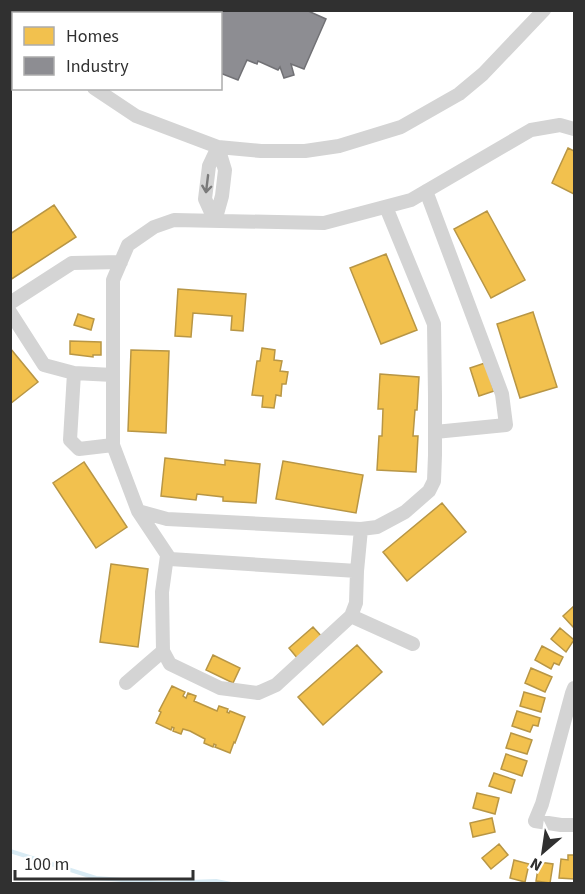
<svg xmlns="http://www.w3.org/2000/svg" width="585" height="894" font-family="'Source Sans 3',sans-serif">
<rect width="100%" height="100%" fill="#fff"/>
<path fill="#f2c14e" stroke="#b89645" stroke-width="1.5" d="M568 148 574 151V194L552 183Z
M54 205 76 237 10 280V234Z
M487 211 525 280 491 298 454 229Z
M386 254 417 330 381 344 350 268Z
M178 289 246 294 243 331 231 330 232 316 193 313 191 337 175 336Z
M533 312 557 387 520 398 497 324Z
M78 314 94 319 91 330 74 325Z
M70 341 101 342V355H93V357L70 354Z
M10 348 38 382 10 404Z
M262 348 275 350 274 360 282 361 280 371 288 372 286 384H282L281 396 276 395 274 408 262 407 263 396 252 395 257 361H260Z
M131 350 169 351 166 433 128 431Z
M485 363 494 391 479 396 470 368Z
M380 374 419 377 417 410H415L413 436H418L416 472 377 470 379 436H382L383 409H378Z
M165 458 225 465V460L260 464 256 503 223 501V497L197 494 196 500 161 496Z
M283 461 363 475 356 513 276 499Z
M84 462 127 527 96 548 53 483Z
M442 503 466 532 407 581 383 552Z
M111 564 148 569 138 647 100 642Z
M574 606V628L563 616Z
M313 627 323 638 298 659 289 648Z
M560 628 574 640 566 652 551 639Z
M357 645 382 672 323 725 298 697Z
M542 646 563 657 559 665 554 663 551 669 535 660Z
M213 655 240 668 233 683 206 670Z
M531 668 552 677 545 692 525 683Z
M172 686 185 692 183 696 186 698 188 693 196 696 194 701 217 711 219 706 228 709 227 712 229 713 230 711 245 717 235 743 234 742 230 753 215 747 216 745 214 744 213 747 204 743 205 739 190 731 183 729 181 734 173 731 174 728 172 727 171 730 156 723 161 712 159 711Z
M524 692 545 698 541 712 520 706Z
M517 711 540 718 538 726 533 725 530 732 512 726Z
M511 733 532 740 527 754 506 748Z
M506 754 527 761 522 776 501 769Z
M494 773 515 780 511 793 489 786Z
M477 793 499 798 495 814 473 808Z
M492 818 495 832 473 837 470 823Z
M499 844 508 855 491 869 482 858Z
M568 855H574V879L559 878 561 859 568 860Z
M514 860 529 864 525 882 510 878Z
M539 862 553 864 550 883 536 881Z"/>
<path fill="#8d8d92" stroke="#717175" stroke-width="1.5" d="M164 10H306L326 19 304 69 291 64 294 75 284 78 280 67 278 70 258 61 257 64 247 60 238 80 220 73V14H162Z"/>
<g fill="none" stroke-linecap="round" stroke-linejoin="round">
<path stroke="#d8ebf4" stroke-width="4" d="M10 851 96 878 162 883 216 881 231 884"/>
<path stroke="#d4d4d4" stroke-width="14" d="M10 24 14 27
M94 88 136 116 218 147 261 151H305L339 146 401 127 459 94 483 74 544 10
M426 191 502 394 506 425 435 432
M215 221 205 199 209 166 218 147
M215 221 222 196 225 170 218 147
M10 303 72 263 121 262
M10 312 44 365 74 373
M113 445 79 449 70 440 74 373 113 375
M138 511 167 519 361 529 377 527 405 512 429 491 434 481 435 455V396L434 324 386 207
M167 556 162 592 163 651 170 664 220 688 258 693 276 685 351 616 356 603 357 571 170 559 138 511 113 445V280L128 245 154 227 174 220 324 223 411 200 531 130 560 125 574 129
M357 571 361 529
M351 616 413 644
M126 683 163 651
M574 688 572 693 542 804 535 821 561 825H574"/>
</g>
<defs><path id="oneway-shaft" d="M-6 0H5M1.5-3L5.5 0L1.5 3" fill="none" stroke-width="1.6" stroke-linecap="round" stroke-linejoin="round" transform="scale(1.5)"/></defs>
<use stroke="#7a7a7a" href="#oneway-shaft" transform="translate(207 184) rotate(97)"/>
<rect width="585" height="894" fill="none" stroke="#303030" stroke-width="24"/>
<rect x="12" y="12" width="210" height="78" fill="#ffffff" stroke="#acacac" stroke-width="1.5"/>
<rect x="24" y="27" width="30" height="18" fill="#f2c14e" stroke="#acacac" stroke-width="1.5"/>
<text x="66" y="42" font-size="18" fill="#303030">Homes</text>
<rect x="24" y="57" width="30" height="18" fill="#8d8d92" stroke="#acacac" stroke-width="1.5"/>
<text x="66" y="72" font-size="18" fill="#303030">Industry</text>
<g transform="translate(543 852) rotate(209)" stroke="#ffffff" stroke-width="4.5" paint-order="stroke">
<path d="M0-4.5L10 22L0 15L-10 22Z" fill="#303030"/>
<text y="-9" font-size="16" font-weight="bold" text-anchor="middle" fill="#303030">N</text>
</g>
<path d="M15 870v9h178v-9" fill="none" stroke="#303030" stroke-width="3"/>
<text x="24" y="870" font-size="18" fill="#303030" stroke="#ffffff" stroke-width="4.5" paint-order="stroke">100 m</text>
</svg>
